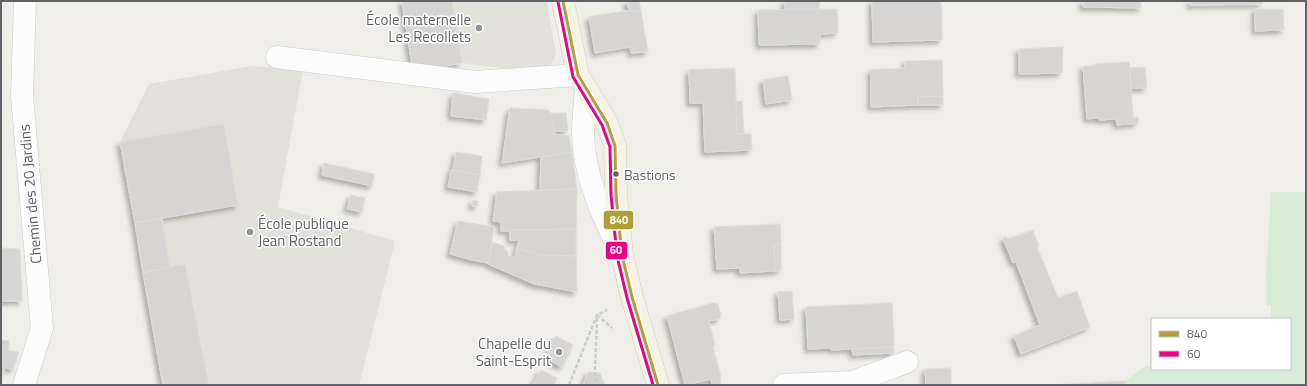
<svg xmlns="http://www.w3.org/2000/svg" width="1307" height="386" font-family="'Titillium Web',sans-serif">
<defs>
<filter id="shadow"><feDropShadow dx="-3.5" dy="3.5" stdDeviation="2" flood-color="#0004"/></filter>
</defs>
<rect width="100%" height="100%" fill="#efeeea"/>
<path fill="#e2e0da" d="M402 1H547L556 54 550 66 516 70 462 63 435 68 422 66Z
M252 66 303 70 278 207 395 241 359 385H163L120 142 149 84Z"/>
<path fill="#d8ebd6" d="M1271 192H1306V385H1125V381L1145 366H1152V369H1290V319H1271V306L1267 305 1266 275Z"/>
<path fill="#d6d5d3" stroke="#deddd9" filter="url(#shadow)" d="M402 1H452L462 63 435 68 422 66V64L412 65Z
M627 1H639L641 11 631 12V10H629Z
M785 1H819V9H785Z
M872 1H941L942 40 873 42Z
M1083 1H1141V8L1083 7Z
M1190 1H1262L1263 4 1190 5Z
M819 9H837L838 33 820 34V44L759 45 758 10Z
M1255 9H1283L1284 30 1255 31Z
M631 10V12L641 11 648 52 631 53 630 47 595 53 589 17Z
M1063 47 1062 73 1019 74V49Z
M942 60 943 96 918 97V105L871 107V70L905 68V61Z
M1129 62 1133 117H1138V123L1117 125 1116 119 1099 120V118L1087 119 1083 66H1095L1096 64Z
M1145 67 1147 88H1131L1129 68Z
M735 68 737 134H751L752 150 705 152 703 103H690L689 70Z
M788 76 792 100 766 104 763 80Z
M453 93 489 99 486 120 451 116Z
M943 96V105H918V97Z
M742 101 744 134H737L736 102Z
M510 108 549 110 555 135H569L572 152 502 163Z
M550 113H566L568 131H554Z
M224 124 238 205 135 223 120 142Z
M456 152 482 156 480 175 453 170Z
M572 152 577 189 540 190 541 157Z
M324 163 374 174 372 186 322 175Z
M451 170 480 175 477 192 448 187Z
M577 189 576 229 501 231V222L493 221 497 192Z
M351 195 365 198 362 212 347 209Z
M473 200 478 201 477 207 472 206Z
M162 218 170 267 143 273 135 223Z
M458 221 494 227 488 263 472 260 450 254Z
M780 224 781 244 774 245 775 271 740 273V268L717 269 714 227Z
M576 229V256L540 255 517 248 519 240H510V230Z
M1033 230 1039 246 1037 247 1058 298 1077 291 1090 327 1021 354 1014 336 1040 325 1016 262 1013 263 1003 238 1006 237 1008 239Z
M492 242 504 246V249L508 252V256L515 257 517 248 540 255 576 256 577 292 534 284 488 264Z
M781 244V270L775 271 774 245Z
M1 248 20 249 22 301H1Z
M185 264 209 385H163L143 273Z
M792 291 794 319 780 320 778 292Z
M713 303 718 304 721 315 719 319 709 321 715 346 713 347 721 377 720 378 721 385H712L711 379 685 385 667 316Z
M892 303 894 347 831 350 832 348 808 349 806 307Z
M556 336 573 345 562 367 545 358Z
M1 340 9 341V351L19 352 13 370 5 367 1 382Z
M894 347V353L853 355 852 349Z
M951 368V385H926L925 369Z
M541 370 557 378 554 385H533Z
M588 372 600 373 605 385H583Z
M1125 381V385H1056Z"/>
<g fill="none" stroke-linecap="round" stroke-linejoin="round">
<g stroke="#cbcccc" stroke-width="23">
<path id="minor" d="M277 57 475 82 578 75
M586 89C585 104 583 118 583 133 584 176 602 215 621 253
M24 385 42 328 22 96 25 1
M784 385 852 382 907 362"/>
</g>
<g stroke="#d7ceb8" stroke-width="23">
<path id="major" d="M563 1 578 75 607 123 615 146 616 195 622 255 632 297 658 385"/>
</g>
<path stroke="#cacfcc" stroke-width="2.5" stroke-dasharray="4 2" stroke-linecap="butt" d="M597 315 612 328
M597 318 595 373 597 385
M569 385 597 315 607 310"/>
<use href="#minor" stroke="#fdfcfc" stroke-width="22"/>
<use href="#major" stroke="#f4f2e9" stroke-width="22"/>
<g stroke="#fff" stroke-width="6">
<path id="bus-1" d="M563 1 578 75 607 123 615 146 616 195 622 255 632 297 658 385"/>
</g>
<g stroke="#fff" stroke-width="6">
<path id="bus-2" d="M558 2 573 77 602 125 610 147 611 195 617 256 627 298 653 385"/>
</g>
<use href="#bus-1" stroke="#af9f34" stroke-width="3"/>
<use href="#bus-2" stroke="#ed0082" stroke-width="3"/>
</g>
<g fill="#919496" stroke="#fff" stroke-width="1.5">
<circle cx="479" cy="28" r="4"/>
<circle cx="250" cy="232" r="4"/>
<circle cx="559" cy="352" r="4"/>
</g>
<circle fill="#5f6368" stroke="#fff" stroke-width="1.5" cx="616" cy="174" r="3.5"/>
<g text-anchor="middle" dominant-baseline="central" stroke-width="3" stroke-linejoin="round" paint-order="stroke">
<g font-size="14" fill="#5f6368" stroke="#fff" text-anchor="start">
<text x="624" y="174">Bastions</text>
</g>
<g font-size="15" fill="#5f6368" stroke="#fff" text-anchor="end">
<text x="471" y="19">École maternelle<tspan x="471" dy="17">Les Recollets</tspan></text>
<text x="258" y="223" text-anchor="start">École publique<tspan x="258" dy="17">Jean Rostand</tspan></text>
<text x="551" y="343">Chapelle du<tspan x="551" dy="17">Saint-Esprit</tspan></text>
</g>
<g font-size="15" fill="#5f6368" stroke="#fff">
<text transform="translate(30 194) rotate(-95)">Chemin des 20 Jardins</text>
</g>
</g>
<g stroke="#fff" stroke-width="1.5">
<rect x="603" y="210" width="31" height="20" rx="4" fill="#af9f34"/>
<rect x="605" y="241" width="23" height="19" rx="4" fill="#ed0082"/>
</g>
<g font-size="11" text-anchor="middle" font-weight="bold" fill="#fff">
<text x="619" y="224">840</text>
<text x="616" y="254">60</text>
</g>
<rect width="1307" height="386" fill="none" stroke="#5f6368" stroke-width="4"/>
<rect x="1151" y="318" width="140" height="52" fill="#ffffff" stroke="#bfc1c3"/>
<rect x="1159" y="331" width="20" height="6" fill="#af9f34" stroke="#bfc1c3"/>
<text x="1187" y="338" font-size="12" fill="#5f6368">840</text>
<rect x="1159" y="351" width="20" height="6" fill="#ed0082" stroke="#bfc1c3"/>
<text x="1187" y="358" font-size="12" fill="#5f6368">60</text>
</svg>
